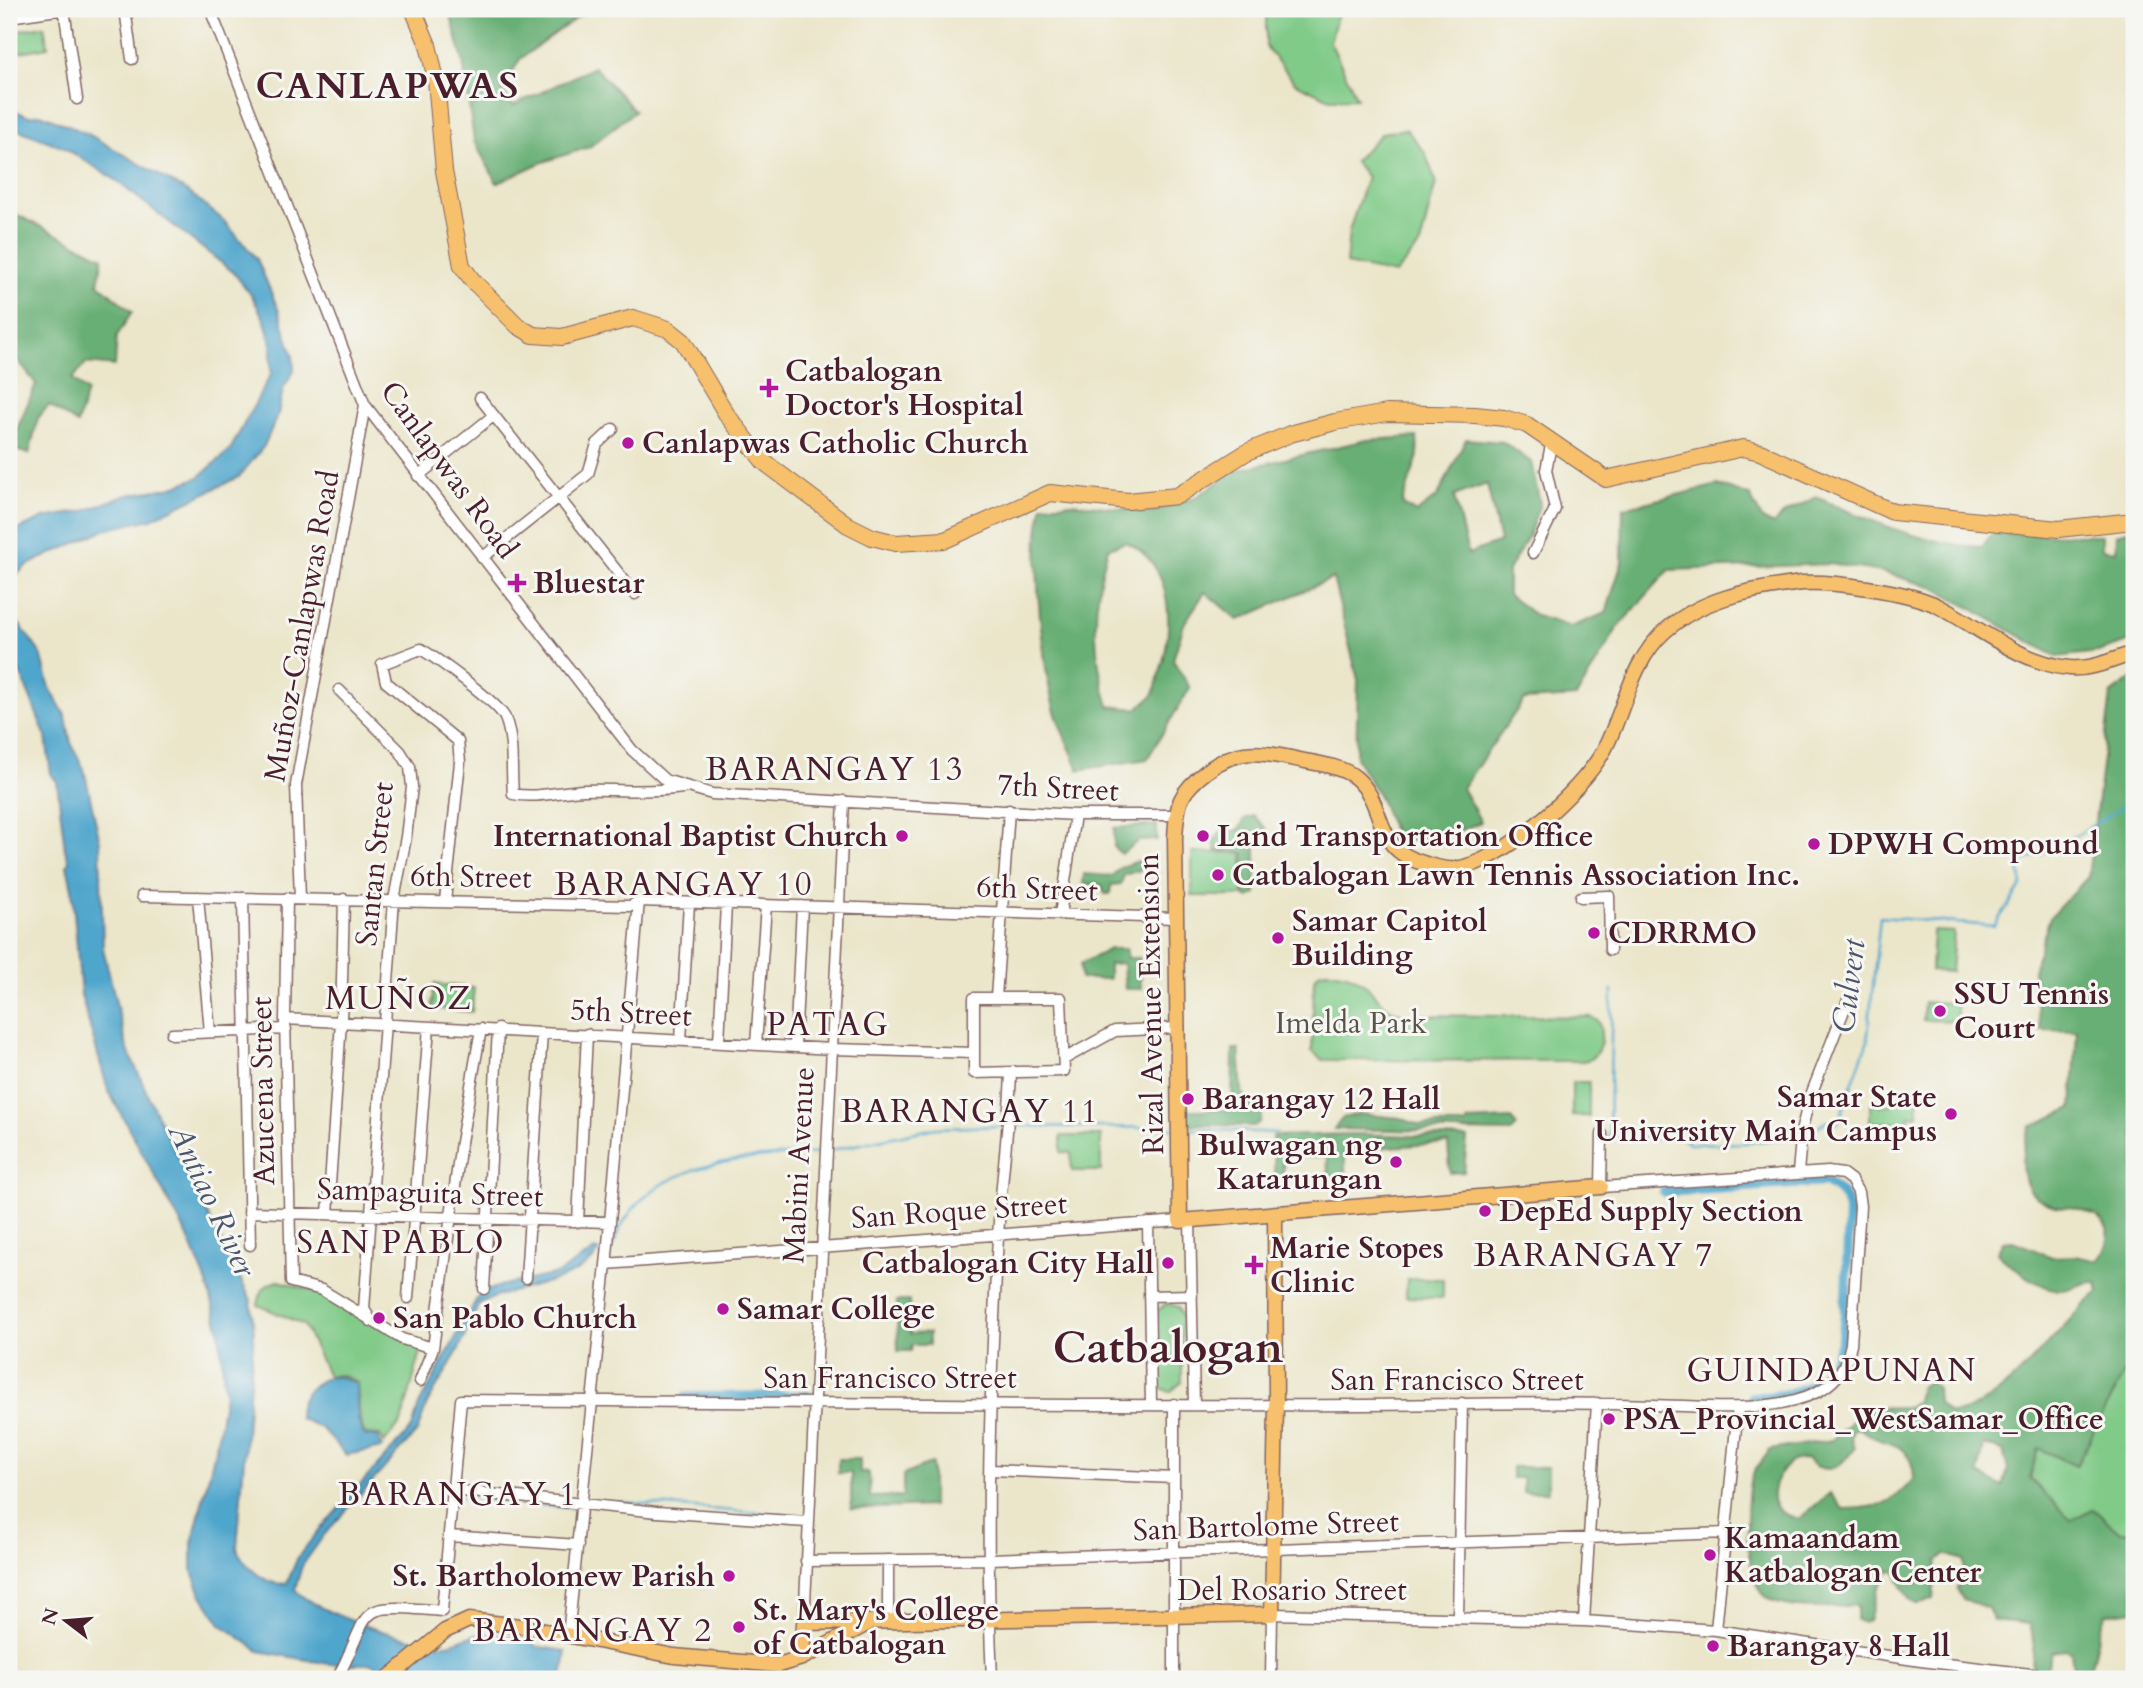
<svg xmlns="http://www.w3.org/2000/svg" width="2143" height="1688" font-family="Cardo,serif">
<rect width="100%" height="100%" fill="#f6f6f2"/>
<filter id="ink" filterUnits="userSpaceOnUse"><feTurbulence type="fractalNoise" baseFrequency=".0143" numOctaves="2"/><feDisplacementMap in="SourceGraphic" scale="14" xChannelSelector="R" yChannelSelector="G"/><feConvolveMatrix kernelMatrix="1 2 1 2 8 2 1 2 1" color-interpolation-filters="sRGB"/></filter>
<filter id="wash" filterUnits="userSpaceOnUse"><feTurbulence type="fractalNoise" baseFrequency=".00686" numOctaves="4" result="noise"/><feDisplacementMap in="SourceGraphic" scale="28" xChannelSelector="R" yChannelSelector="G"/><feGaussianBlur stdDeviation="1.57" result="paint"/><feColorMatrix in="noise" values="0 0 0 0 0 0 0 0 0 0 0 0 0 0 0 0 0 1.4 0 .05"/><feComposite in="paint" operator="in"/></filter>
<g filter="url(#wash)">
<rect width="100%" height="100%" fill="#ebe6ca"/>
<path fill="#81cb89" stroke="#66755a" stroke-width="2" d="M1266 9H1339L1330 42 1357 98 1330 99 1295 83 1266 47Z
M44 26 48 47 9 54V32Z
M1406 129 1425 153 1436 182 1420 245 1395 274 1346 264 1349 231 1367 177 1354 161 1382 133Z
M1192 853H1243V896H1192Z
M1933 931 1954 932 1951 972 1931 971Z
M1326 971C1377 973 1366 1004 1405 1015L1591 1017 1599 1022C1603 1036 1602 1051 1589 1060L1581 1061 1322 1060 1312 1051 1314 979 1320 972Z
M434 984 474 988 472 1012 432 1008Z
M1924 1002 1957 1003V1021L1923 1020Z
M1572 1082H1589V1116H1572Z
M1891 1098 1918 1100V1116H1909V1124L1870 1122V1105H1891Z
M1061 1136H1101V1171H1072L1071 1153 1061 1152Z
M1407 1279H1443V1298L1406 1297Z
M279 1281 321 1293 422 1348 401 1423 384 1443 380 1435 365 1434 360 1420 357 1382 342 1375 328 1376 304 1325 258 1305C261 1290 264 1284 279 1281Z
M1167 1303 1178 1307 1182 1317V1382L1170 1392 1159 1387 1156 1376V1312Z
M2134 1354V1441L2125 1450 2134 1462V1533L2120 1532 2093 1509 2071 1520 2030 1479 2038 1448 2076 1466Z"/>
<path fill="#68af75" stroke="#596750" stroke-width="2" fill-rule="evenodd" d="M449 9H589L520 59 502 90 513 106 594 67 635 111 589 147 540 163 497 183 474 141 463 61Z
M9 211 103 257 98 283 132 312 117 336 115 366 86 363 72 379 87 392 77 424 49 405 38 418 29 454 9 448 36 384 9 349Z
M1417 437 1418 456 1402 504 1416 513 1438 496 1466 439 1503 442 1531 462 1540 504 1528 537 1508 570V595L1536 616 1571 627 1606 613 1622 562 1623 508 1718 485 1750 496 1762 519 1773 525 1785 513 1816 497C1870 521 1923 544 1982 547L1992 534 2102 535V549L2116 551 2117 534 2134 529V640L2098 652 2057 657 1935 588 1883 572 1830 564 1669 570 1618 627 1576 697 1524 700 1462 788 1481 822C1451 835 1428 842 1396 838L1379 796 1356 758 1358 680 1333 578 1238 620 1205 592 1184 624 1173 660 1190 688 1147 759 1079 770C1071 749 1058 726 1053 704 1042 658 1030 548 1043 505L1071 503 1151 512 1196 497 1234 471 1366 440ZM1487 484 1500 542 1468 554 1454 496ZM1126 542C1175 564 1174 630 1159 675 1157 681 1156 690 1153 695 1149 700 1141 705 1136 709L1109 706C1091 652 1092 602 1108 548Z
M2134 677V1354L2076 1466 2038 1448 2030 1479 2071 1520 2093 1509 2120 1532 2134 1533V1610L2106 1614C2095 1633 2098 1656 2086 1676L2074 1673 2071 1653 2066 1650 2052 1652 2046 1671H2038L2032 1666 2034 1640 2030 1624 1993 1620 1988 1608 1963 1599 1957 1589 1964 1574 1963 1560 1945 1554 1937 1561 1933 1598 1918 1605 1909 1599 1895 1572 1889 1570 1877 1591 1869 1620 1864 1623 1857 1620V1605C1829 1607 1797 1612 1771 1600 1743 1587 1745 1508 1750 1482 1752 1471 1764 1459 1770 1450L1832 1440 1865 1408 1909 1407 1917 1401 1920 1387 1929 1381 1937 1388 1938 1403 1948 1413C2002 1414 2057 1324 2099 1292L2097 1283C2084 1279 2072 1291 2059 1290 2039 1288 2011 1267 1997 1253L2003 1242 2013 1241 2052 1257 2075 1256 2098 1261C2116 1236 2111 1218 2079 1209 2071 1206 2061 1208 2052 1205 2015 1193 2019 1155 2030 1127L2072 1108 2077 1031 2041 1030 2033 970 2050 917 2088 877 2111 694ZM1853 1429H1861C1883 1450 1911 1434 1914 1478 1892 1506 1877 1508 1843 1509L1830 1493 1799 1519C1793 1517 1784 1515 1779 1510 1765 1498 1778 1470 1791 1462 1796 1459 1802 1459 1807 1459 1827 1478 1841 1467 1855 1448L1851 1439ZM1984 1445 2003 1451 2008 1469 2003 1487 1978 1474Z
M1254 816 1266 828 1263 837 1256 839V894L1248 898 1245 896 1244 853 1216 851 1214 841 1221 831C1233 832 1241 833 1244 819Z
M1157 825V840L1138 841 1121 854 1114 847V828Z
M1141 860 1140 870 1124 875 1121 884 1111 885 1110 894H1105L1101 885 1083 884 1084 874 1112 876 1121 867Z
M1110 949H1126L1127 958H1140L1141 989H1125L1123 963 1109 964V979H1081L1080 964Z
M1233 1049H1239L1242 1093 1262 1111 1260 1122 1254 1126 1182 1124 1183 1107 1190 1110H1232Z
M1359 1114 1400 1118 1419 1125H1466L1468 1121 1511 1119 1517 1126 1511 1132 1334 1129 1343 1118Z
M1356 1134 1467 1138 1464 1172 1450 1173 1448 1143 1344 1150 1346 1183 1352 1187 1350 1196 1345 1199 1340 1194 1338 1183 1329 1184 1327 1156 1303 1157 1297 1148 1284 1149 1283 1181 1280 1184 1275 1180 1273 1136Z
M897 1301H909L910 1334 929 1333V1345H912L911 1351H898Z
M838 1459H860V1472L869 1473 870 1497 903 1496V1475L932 1463V1506L851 1509V1473H838Z
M1512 1467H1548V1492H1523V1478H1512Z"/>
<path fill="#50a6cc" stroke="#4d627c" stroke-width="2" d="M9 109 29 116 41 114 88 134 190 193 223 220 257 259 279 311 293 356 294 371 283 389 278 414 264 446 239 477 151 519 104 530 38 560 26 566 9 582V534L44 518 85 511 123 496 173 487 199 477 230 450 271 374V344L265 321 252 296 233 272 114 179 63 147 9 126Z
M9 610 41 654 50 688 66 717 71 743 84 769 100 842 103 948 127 1048 154 1109 251 1300 254 1332 237 1548C243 1565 267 1588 287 1583L298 1557 320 1529 412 1428 419 1405 480 1293 503 1285 557 1274 595 1250 600 1251C577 1286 514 1285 479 1304L459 1349 427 1404 417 1432 324 1535 302 1566 295 1589C311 1612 415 1645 445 1644 454 1644 465 1637 475 1635 495 1632 515 1637 534 1641V1646L566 1651 562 1679H386L373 1664H329L259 1651 221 1624 201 1594 192 1571V1543L216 1447 225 1394 219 1328 207 1283 188 1237 108 1090 81 995 72 889 67 866 69 861 65 850 57 782 51 774 46 737 9 645Z
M329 1377H341L356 1383 358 1419 364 1436H378L382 1448 346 1455 321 1428 299 1418C298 1398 310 1384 329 1377Z"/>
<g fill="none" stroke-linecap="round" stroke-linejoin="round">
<path stroke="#50a6cc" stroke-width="2.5" d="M1011 1126 1172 1128
M1192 1129 1277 1133
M1804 1135 1827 1121 1838 1123 1867 1043 1880 917 1994 926 2022 885 2018 863 2061 845 2121 808 2134 769
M1605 1138H1682L1690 1144 1746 1143 1798 1137
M1609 1138 1612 990
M832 1150 935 1128 1005 1126
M613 1245C643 1158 744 1158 822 1153
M456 1497 578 1509
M617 1502 799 1516"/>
<path stroke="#50a6cc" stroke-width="10" d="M1664 1192 1825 1182C1838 1189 1845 1195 1849 1209L1846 1297
M686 1397 806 1396
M1752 1397C1821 1398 1846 1367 1845 1301"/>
</g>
</g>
<g filter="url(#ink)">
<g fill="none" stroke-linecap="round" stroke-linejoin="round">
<g stroke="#826563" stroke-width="13">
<path id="minor" d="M64 9 77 99
M125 9 132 59
M210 9 365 405 632 750 665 780 712 794 1075 815H1176
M9 17 64 9
M480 398 635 594
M418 476 493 416
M1533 553 1555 509 1546 470 1552 440
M482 558 588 474 597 444 613 429
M339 690 400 751 410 767 412 787 406 837 394 900 364 1309 371 1321
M142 896 631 906 639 901 1176 918
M198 897 210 1032
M1581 897 1609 896 1610 950
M243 898 250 1245
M287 898 285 1019 291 1282 322 1290 402 1339 433 1348
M300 899 296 785 365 405
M445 901 460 762 458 741 386 682 382 664 421 649C437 659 499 703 505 718 514 739 511 771 513 794 537 799 560 791 584 790 618 789 649 793 683 788
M1060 915 1075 815
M974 998H1061L1064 1071 974 1073Z
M996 998 1009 810
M285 1019 832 1049 974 1053
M172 1034 286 1029
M681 1040 689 903
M719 1042 726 904
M756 1045 766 905
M795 1046 802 906
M1064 1059 1115 1031 1176 1028
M1798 1172 1802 1128 1809 1100 1850 995
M249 1212 610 1222
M328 1214 341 1022 344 899
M1190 1220 1194 1404
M578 1222 587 1034
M1148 1223 1151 1403
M606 1264 1180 1221
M526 1278 542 1033
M484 1289 498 1029
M1149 1296 1192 1295
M408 1298 429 1027
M420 1381 433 1348 461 1142 481 1029
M1174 1404V1679
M991 1470 1174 1478
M453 1490 657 1512 807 1522
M449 1536 578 1545
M806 1561 990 1559 1727 1533
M1458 1618 1462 1403
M1584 1621 1597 1403
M804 1623 844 801
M888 1623V1560
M1716 1630 1738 1407
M568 1636 607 1255 639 901
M337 1679C375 1606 351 1603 442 1611L461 1400C794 1402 1128 1408 1461 1404 1525 1403 1589 1403 1653 1405 1700 1406 1750 1412 1795 1400 1827 1392 1845 1376 1851 1344L1860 1206 1858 1192 1851 1180 1843 1174 1828 1172 1601 1187 1602 1134
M992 1679C985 1532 990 1384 998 1237 1001 1182 1009 1128 1011 1073
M1271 1679 1272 1614 1584 1621 1716 1630 1921 1661 2073 1679"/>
</g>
<g stroke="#826563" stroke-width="17">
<path id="major" d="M1601 1187 1180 1221 1175 838C1177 803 1179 792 1207 771 1240 745 1266 753 1305 761 1321 764 1343 767 1356 778 1389 807 1370 849 1426 864 1435 867 1445 870 1455 869 1502 863 1582 791 1604 750 1624 712 1631 661 1665 631 1701 599 1748 590 1794 584 1825 579 1910 592 1938 606 1979 627 2022 664 2070 668 2092 670 2114 659 2134 653
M802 1658 804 1623 1272 1614 1276 1405 1275 1215
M387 1679 445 1631 469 1620 520 1626 674 1656 778 1665 802 1658 867 1624"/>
</g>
<g stroke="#826563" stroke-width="18">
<path id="highway" d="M413 9 428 45 436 80 444 171 462 266 473 281 518 326 533 335 562 337 633 318 668 329 683 341 727 415 764 462 848 525 872 537 896 543 945 540 1050 493 1128 501 1177 496 1247 452 1290 434 1335 422 1387 413 1475 415 1504 418 1527 425 1606 479 1743 448 1760 452 1893 512 2058 529 2134 521"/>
</g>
<use href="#minor" stroke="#fff" stroke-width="10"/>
<use href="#major" stroke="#f7c06c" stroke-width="14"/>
<use href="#highway" stroke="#f7c06c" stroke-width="16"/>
</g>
</g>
<g fill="#b5179e" stroke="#f6f6f2" stroke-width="2.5">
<path d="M765.5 377.5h7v7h7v7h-7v7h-7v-7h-7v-7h7z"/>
<circle cx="628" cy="443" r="7"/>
<path d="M513.5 572.5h7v7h7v7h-7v7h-7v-7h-7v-7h7z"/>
<circle cx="902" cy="836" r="7"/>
<circle cx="1203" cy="836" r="7"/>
<circle cx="1814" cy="844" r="7"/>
<circle cx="1218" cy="875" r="7"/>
<circle cx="1594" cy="933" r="7"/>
<circle cx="1278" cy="938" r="7"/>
<circle cx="1940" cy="1011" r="7"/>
<circle cx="1188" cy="1099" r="7"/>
<circle cx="1951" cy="1114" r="7"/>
<circle cx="1396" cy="1162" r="7"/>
<circle cx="1485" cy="1211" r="7"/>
<circle cx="1168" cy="1263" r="7"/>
<path d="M1250.5 1254.5h7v7h7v7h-7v7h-7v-7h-7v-7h7z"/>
<circle cx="723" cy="1309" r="7"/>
<circle cx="379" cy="1318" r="7"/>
<circle cx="1609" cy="1419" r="7"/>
<circle cx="1710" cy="1555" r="7"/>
<circle cx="729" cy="1576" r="7"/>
<circle cx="739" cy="1627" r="7"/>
<circle cx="1713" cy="1646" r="7"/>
</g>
<g text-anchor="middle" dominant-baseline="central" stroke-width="6" stroke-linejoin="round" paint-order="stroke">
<g font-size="30" font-weight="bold" fill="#4a1f2b" stroke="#f6f6f2" text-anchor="start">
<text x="785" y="371">Catbalogan<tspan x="785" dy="34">Doctor's Hospital</tspan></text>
<text x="642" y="443">Canlapwas Catholic Church</text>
<text x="533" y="583">Bluestar</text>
<text x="888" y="836" text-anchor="end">International Baptist Church</text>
<text x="1217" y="836">Land Transportation Office</text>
<text x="1828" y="844">DPWH Compound</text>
<text x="1232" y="875">Catbalogan Lawn Tennis Association Inc.</text>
<text x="1292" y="921">Samar Capitol<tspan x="1292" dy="34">Building</tspan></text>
<text x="1608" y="933">CDRRMO</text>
<text x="1954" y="994">SSU Tennis<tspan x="1954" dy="34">Court</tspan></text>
<text x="1937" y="1097" text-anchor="end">Samar State<tspan x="1937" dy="34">University Main Campus</tspan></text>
<text x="1202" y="1099">Barangay 12 Hall</text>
<text x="1382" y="1145" text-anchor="end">Bulwagan ng<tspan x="1382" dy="34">Katarungan</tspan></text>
<text x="1499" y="1211">DepEd Supply Section</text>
<text x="1270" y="1248">Marie Stopes<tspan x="1270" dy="34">Clinic</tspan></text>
<text x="1154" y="1263" text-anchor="end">Catbalogan City Hall</text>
<text x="737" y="1309">Samar College</text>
<text x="393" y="1318">San Pablo Church</text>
<text x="1623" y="1419">PSA_Provincial_WestSamar_Office</text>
<text x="1724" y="1538">Kamaandam<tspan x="1724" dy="34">Katbalogan Center</tspan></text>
<text x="715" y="1576" text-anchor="end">St. Bartholomew Parish</text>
<text x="753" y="1610">St. Mary's College<tspan x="753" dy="34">of Catbalogan</tspan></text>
<text x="1727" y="1646">Barangay 8 Hall</text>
</g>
<g font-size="30" fill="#4a1f2b" stroke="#f6f6f2">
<text transform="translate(449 470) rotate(54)">Canlapwas Road</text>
<text transform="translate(302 626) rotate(-80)">Muñoz-Canlapwas Road</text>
<text transform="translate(1058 788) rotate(3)">7th Street</text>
<text transform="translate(375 864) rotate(-84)">Santan Street</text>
<text transform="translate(471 877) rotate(1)">6th Street</text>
<text transform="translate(1037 889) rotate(2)">6th Street</text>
<text transform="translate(1151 1004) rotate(-91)">Rizal Avenue Extension</text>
<text transform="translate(631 1013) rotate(3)">5th Street</text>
<text transform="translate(263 1091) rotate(-91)">Azucena Street</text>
<text transform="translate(799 1165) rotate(-87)">Mabini Avenue</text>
<text transform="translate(430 1193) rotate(2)">Sampaguita Street</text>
<text transform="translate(959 1211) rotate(-4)">San Roque Street</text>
<text x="890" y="1378">San Francisco Street</text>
<text x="1457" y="1380">San Francisco Street</text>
<text transform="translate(1266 1526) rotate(-2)">San Bartolome Street</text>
<text x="1292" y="1590">Del Rosario Street</text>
</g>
<g font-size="30" fill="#5a5347" stroke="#f6f6f2">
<text x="1351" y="1023">Imelda Park</text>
</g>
<g font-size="32" font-style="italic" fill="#4c556b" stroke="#f6f6f2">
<text transform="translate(1849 986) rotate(-83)">Culvert</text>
<text transform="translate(212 1200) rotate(65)">Antiao River</text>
</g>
<g font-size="32" letter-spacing="2" fill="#4a1f2b" stroke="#f6f6f2">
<text x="828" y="1025">PATAG</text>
</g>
<g font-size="33" letter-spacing="2" fill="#4a1f2b" stroke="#f6f6f2">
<text x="835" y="769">BARANGAY 13</text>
<text x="684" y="884">BARANGAY 10</text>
<text x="399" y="998">MUÑOZ</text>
<text x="970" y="1111">BARANGAY 11</text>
<text x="401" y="1242">SAN PABLO</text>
<text x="1594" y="1255">BARANGAY 7</text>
<text x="1832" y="1370">GUINDAPUNAN</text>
<text x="458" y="1494">BARANGAY 1</text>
<text x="593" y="1630">BARANGAY 2</text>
</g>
<g font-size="37" font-weight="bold" letter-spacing="2" fill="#4a1f2b" stroke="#f6f6f2">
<text x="388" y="86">CANLAPWAS</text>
</g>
<g font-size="44" font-weight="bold" fill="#4a1f2b" stroke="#f6f6f2">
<text x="1168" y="1348">Catbalogan</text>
</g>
</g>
<rect width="2143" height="1688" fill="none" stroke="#f6f6f2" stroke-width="35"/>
<g transform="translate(66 1621) rotate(286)" stroke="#f6f6f2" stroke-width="5" paint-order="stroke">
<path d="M0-5L12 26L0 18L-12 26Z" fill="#4a1f2b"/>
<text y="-10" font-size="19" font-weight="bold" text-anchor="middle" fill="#4a1f2b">N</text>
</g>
</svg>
